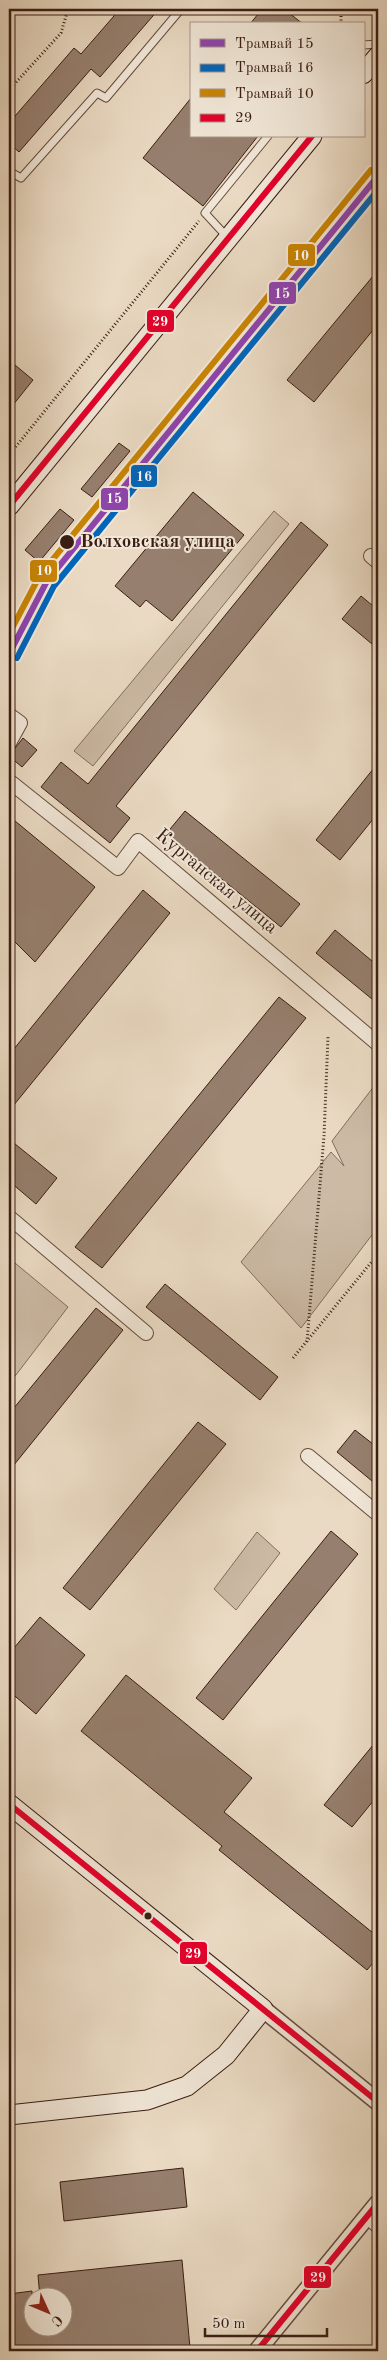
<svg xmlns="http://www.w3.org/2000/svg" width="387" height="2360" font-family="'Old Standard TT',serif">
<rect width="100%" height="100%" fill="#eadac3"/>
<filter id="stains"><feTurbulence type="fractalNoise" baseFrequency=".004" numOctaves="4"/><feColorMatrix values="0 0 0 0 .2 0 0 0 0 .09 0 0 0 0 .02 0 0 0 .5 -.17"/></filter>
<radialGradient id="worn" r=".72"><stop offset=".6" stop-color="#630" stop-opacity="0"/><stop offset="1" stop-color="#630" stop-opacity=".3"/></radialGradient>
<path fill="#ccbaa5" stroke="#836c5c" d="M274 511 289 524 93 766 74 751Z
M378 1081V1237L375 1231 301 1328 241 1262 331 1152 344 1166 332 1141Z
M9 1258 68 1307 9 1384Z
M257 1532 280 1553 236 1610 214 1589Z"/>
<path fill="#967f6e" stroke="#3a1d12" d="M120 9H159L100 77 91 69 19 152 9 143V123L74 48 81 54Z
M262 9H284L303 24H250Z
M191 98V136H258L203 206 143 158Z
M378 270V324L314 402 287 380Z
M9 360 33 380 9 410Z
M119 443 130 451 92 497 81 489Z
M193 492 244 535 172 621 146 600 140 607 115 586Z
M60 509 74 520 39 562 25 550Z
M301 522 328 545 116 806 130 818 110 843 41 787 61 762 88 784Z
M361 596 378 610V649L342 619Z
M23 738 37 750 22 767 9 756Z
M378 763V813L340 860 316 840Z
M185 811 300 904 281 927 166 834Z
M9 816 95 887 35 962 9 936Z
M143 890 170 913 9 1111V1055Z
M335 930 378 966V1004L316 953Z
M279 997 306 1018 102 1268 75 1247Z
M9 1139 57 1178 36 1204 9 1181Z
M165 1284 278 1377 260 1400 146 1307Z
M96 1308 123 1330 9 1471V1414Z
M198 1422 226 1444 90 1610 63 1588Z
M355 1430 378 1448V1486L337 1452Z
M331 1531 358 1554 223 1720 196 1698Z
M40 1617 85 1655 36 1714 9 1691V1654Z
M126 1675 252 1778 224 1812 378 1937V1957L367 1970 219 1850 222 1846 81 1731Z
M378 1739V1795L352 1827 324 1805Z
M183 2168 187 2207 64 2221 60 2182Z
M182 2260 190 2348 163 2351H9V2294L32 2291V2328H62V2298H40L38 2275Z"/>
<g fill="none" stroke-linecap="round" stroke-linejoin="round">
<g stroke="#664c3e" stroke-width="9">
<path id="service" d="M363 45 378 44
M9 181 14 174 21 178 97 93 106 98 181 9
M228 238 205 213 268 136"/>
</g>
<g stroke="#664c3e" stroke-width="16">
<path id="minor" d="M371 556 378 562
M9 715 20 723 9 743
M9 781 118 868 138 841 378 1044
M9 1217 146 1333
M308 1456 378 1514
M367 2216 378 2226"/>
</g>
<g stroke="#664c3e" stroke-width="19">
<path id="tertiary" d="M263 2009 378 2102
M257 2351 378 2203"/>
</g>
<g stroke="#3a1d12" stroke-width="21">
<path id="secondary" d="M363 74 378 56
M9 506 312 136
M9 1804 263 2009 226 2055 187 2086 147 2100 9 2115"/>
</g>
<path stroke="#3a1d12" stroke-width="3" stroke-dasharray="1 2.5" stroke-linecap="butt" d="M341 9V24
M9 90 61 33 68 9
M9 455 199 221
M307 1342 324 1136 328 1037
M293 1358 378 1254"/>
<use href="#service" stroke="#f1e7d8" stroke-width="7"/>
<use href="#minor" stroke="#f1e7d8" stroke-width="14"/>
<use href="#tertiary" stroke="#f1e7d8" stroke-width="16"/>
<use href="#secondary" stroke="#f1e7d8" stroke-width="19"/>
<g stroke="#f1e7d8" stroke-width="10">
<path id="bus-1" d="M9 506 312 136
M9 1804 378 2102
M257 2351 378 2203"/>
</g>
<use href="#bus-1" stroke="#e4002b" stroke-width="6"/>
<g stroke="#f1e7d8" stroke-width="10">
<path id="tram-1" d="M9 654 47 581 378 176"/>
</g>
<g stroke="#f1e7d8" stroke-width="10">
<path id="tram-2" d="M17 658 54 586 378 190"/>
</g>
<g stroke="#f1e7d8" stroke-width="10">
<path id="tram-3" d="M9 634 40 575 371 170"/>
</g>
<use href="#tram-1" stroke="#8e44ad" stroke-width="6"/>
<use href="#tram-2" stroke="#0065bd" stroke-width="6"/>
<use href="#tram-3" stroke="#c88404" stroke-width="6"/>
</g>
<g fill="#3a1d12" stroke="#f1e7d8" stroke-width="2">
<circle cx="67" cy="542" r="8"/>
<circle cx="148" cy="1916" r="4.5"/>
</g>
<g text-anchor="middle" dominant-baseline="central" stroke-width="4" stroke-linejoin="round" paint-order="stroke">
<g font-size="19" font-weight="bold" fill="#3a1d12" stroke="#f1e7d8" text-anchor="start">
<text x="80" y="542">Волховская улица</text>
</g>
<g font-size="19" fill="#3a1d12" stroke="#f1e7d8">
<text transform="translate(216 882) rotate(40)">Курганская улица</text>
</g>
</g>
<g stroke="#f1e7d8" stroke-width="2">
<rect x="287" y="243" width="29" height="24" rx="5" fill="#c88404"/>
<rect x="268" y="281" width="29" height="24" rx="5" fill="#8e44ad"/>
<rect x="146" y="309" width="29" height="24" rx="5" fill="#e4002b"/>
<rect x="130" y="464" width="28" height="24" rx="5" fill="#0065bd"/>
<rect x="100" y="487" width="29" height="24" rx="5" fill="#8e44ad"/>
<rect x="29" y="559" width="29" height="24" rx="5" fill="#c88404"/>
<rect x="179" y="1941" width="29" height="24" rx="5" fill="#e4002b"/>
<rect x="303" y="2265" width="29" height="24" rx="5" fill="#e4002b"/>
</g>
<g font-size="14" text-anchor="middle" font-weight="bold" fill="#fff">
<text x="301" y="260">10</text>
<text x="282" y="298">15</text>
<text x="160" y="326">29</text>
<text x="144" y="481">16</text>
<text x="114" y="503">15</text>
<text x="44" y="575">10</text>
<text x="193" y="1958">29</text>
<text x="318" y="2282">29</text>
</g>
<rect width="387" height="2360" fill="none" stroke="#eadac3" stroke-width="30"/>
<rect x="10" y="10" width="367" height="2340" fill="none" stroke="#3a1d12" stroke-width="2.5"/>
<rect x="15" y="15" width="357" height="2330" fill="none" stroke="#3a1d12"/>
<rect x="190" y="22" width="175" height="115" fill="#f1e7d8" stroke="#a89689"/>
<rect x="200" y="39" width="25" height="8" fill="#8e44ad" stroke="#a89689"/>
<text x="235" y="48" font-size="15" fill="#3a1d12">Трамвай 15</text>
<rect x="200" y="64" width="25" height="8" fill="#0065bd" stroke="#a89689"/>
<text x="235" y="72" font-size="15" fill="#3a1d12">Трамвай 16</text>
<rect x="200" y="89" width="25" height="8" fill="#c88404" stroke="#a89689"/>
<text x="235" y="98" font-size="15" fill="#3a1d12">Трамвай 10</text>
<rect x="200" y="114" width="25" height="8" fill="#e4002b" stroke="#a89689"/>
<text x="235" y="122" font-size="15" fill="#3a1d12">29</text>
<g transform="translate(48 2312) rotate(134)"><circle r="24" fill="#f1e7d8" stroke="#a89689"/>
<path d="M0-4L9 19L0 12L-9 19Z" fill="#8f2418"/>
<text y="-8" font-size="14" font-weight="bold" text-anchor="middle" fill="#3a1d12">С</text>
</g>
<path d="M205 2328v8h122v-8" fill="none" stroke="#3a1d12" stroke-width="2.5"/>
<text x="212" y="2328" font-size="15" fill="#3a1d12" stroke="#f1e7d8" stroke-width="4" paint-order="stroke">50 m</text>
<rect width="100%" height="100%" filter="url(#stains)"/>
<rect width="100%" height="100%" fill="url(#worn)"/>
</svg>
